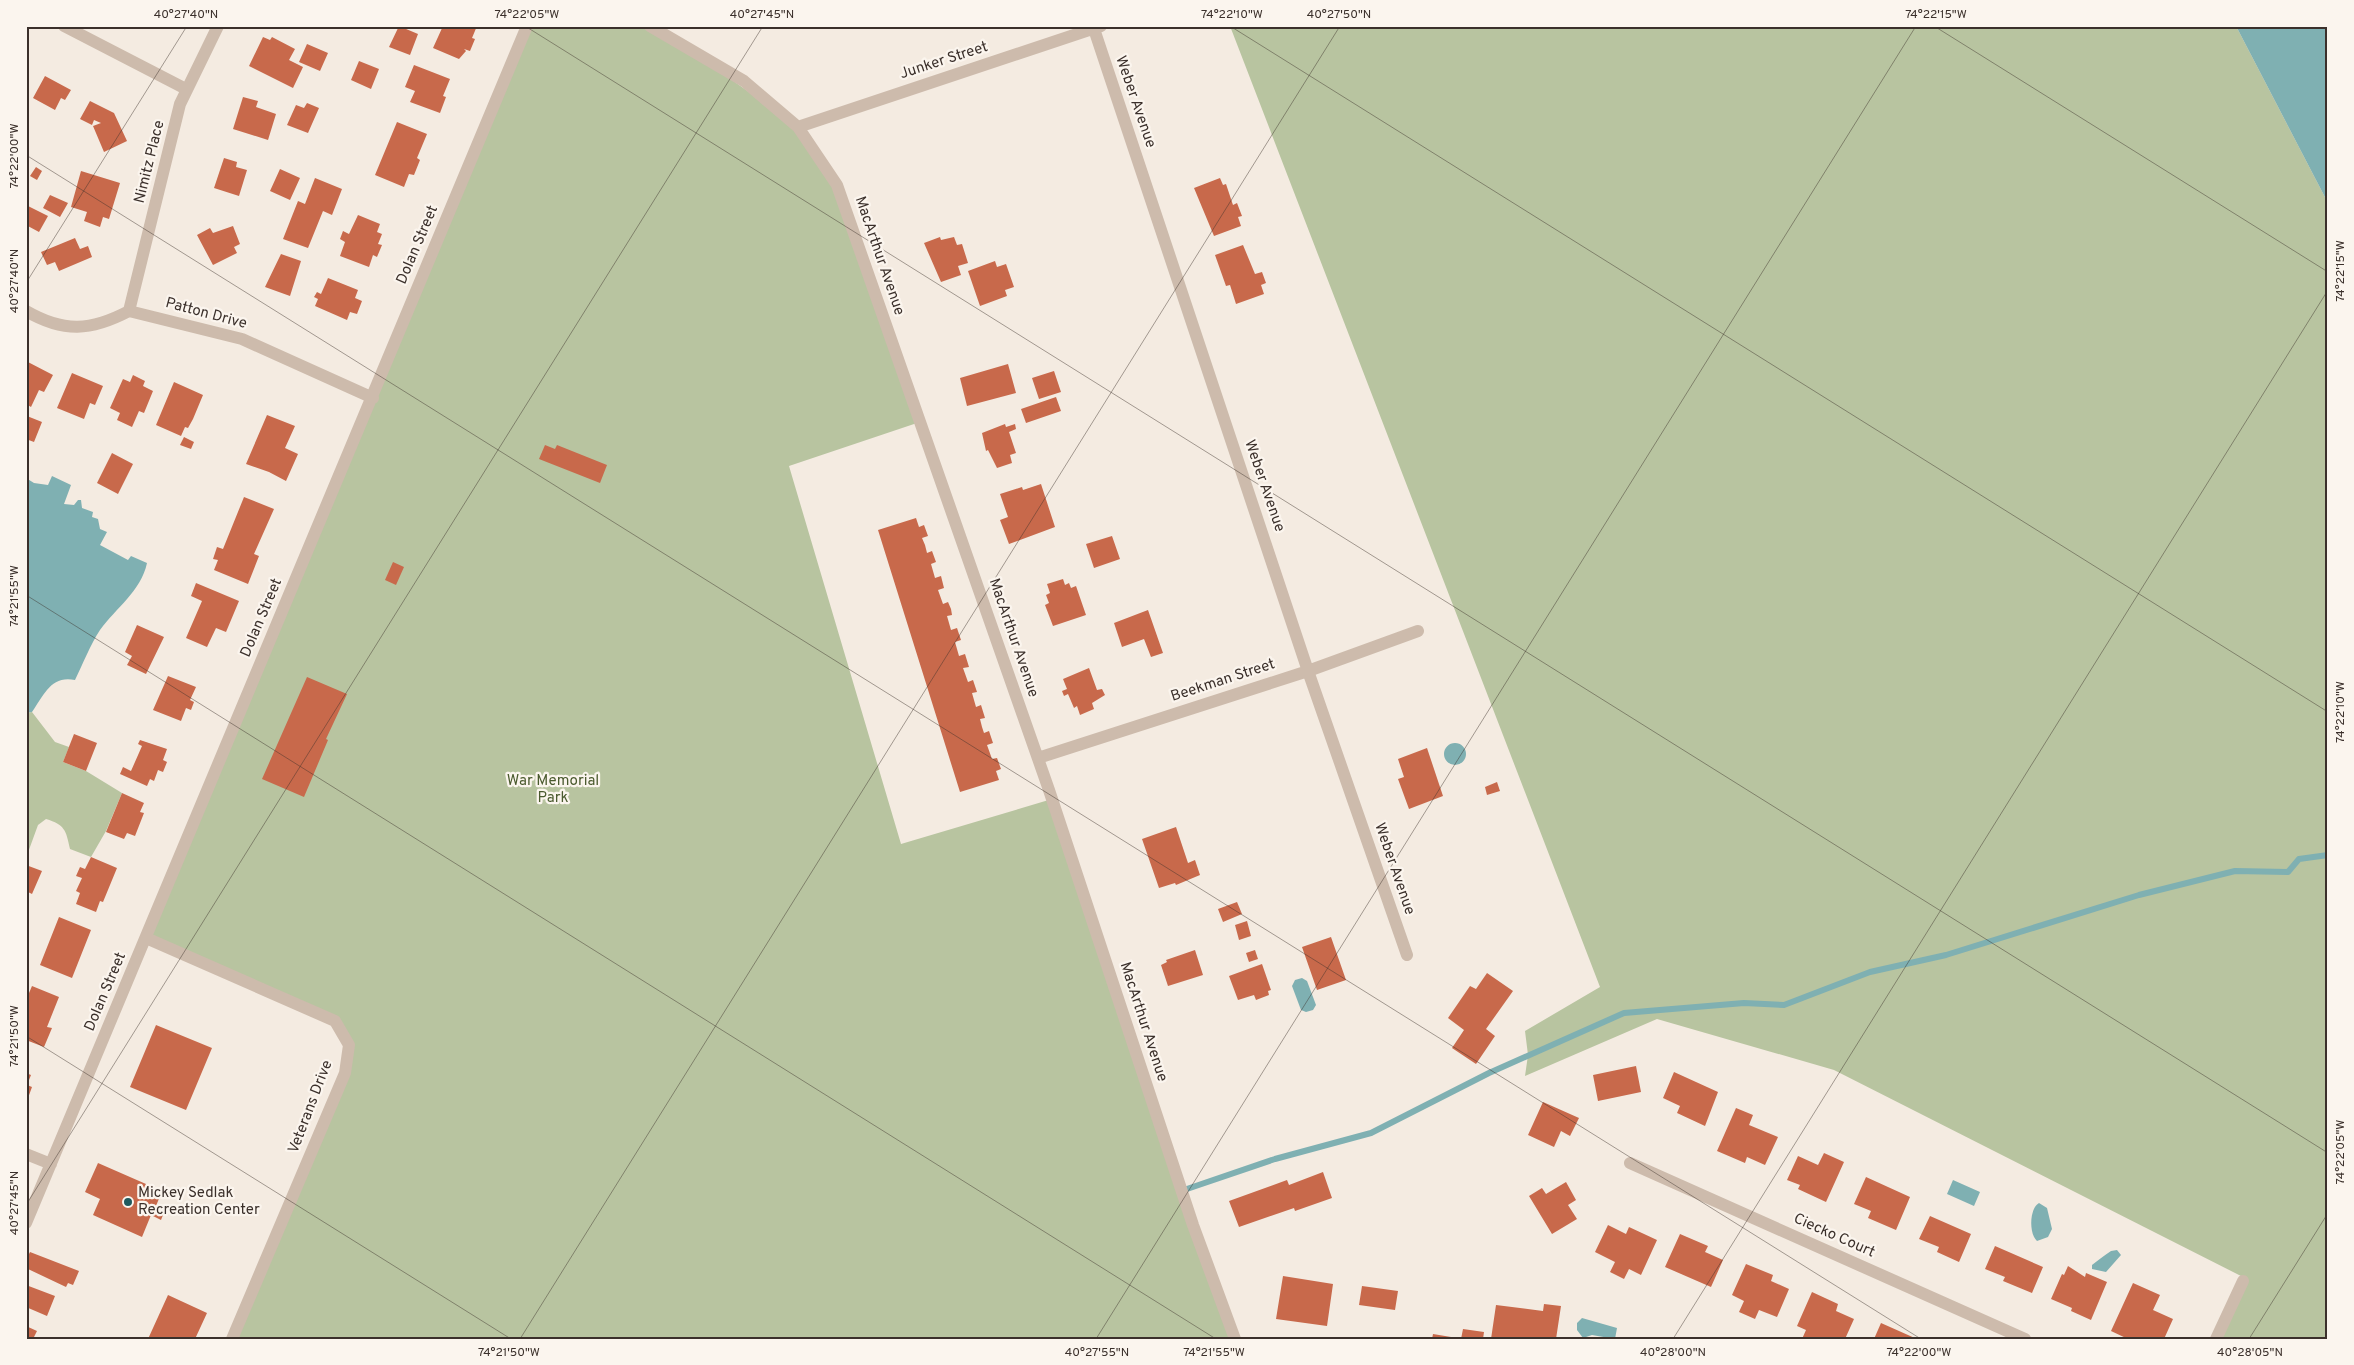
<svg xmlns="http://www.w3.org/2000/svg" width="2354" height="1365" font-family="Overpass,sans-serif">
<rect width="100%" height="100%" fill="#f4ebe1"/>
<path fill="#b8c4a0" d="M527 26H650L673 38 798 127 837 185 920 422 789 466 901 844 1052 799 1235 1339H232L345 1073 347 1042 335 1021 146 938Z
M1230 26H2236L2328 203V1339H2213L2241 1276 1834 1070 1657 1019 1525 1076 1528 1055 1525 1031 1600 987Z
M32 712 55 742 69 747 63 762 86 771 122 793 106 831 91 857 70 849C66 830 65 825 46 819L38 825 26 858V713Z"/>
<path fill="#7fb0b2" d="M2236 26H2328V203Z
M52 476 71 485 64 504 74 505 78 500H81L82 508 93 512 92 517 98 519 100 529 107 532 100 545 128 560 131 556 147 563C141 591 116 608 100 630 90 645 83 664 75 680 51 675 44 695 32 712L26 713V478L34 483 48 485Z
M1444 754a11 11 0 1 1 22 0a11 11 0 1 1-22 0Z
M1302 978 1307 981 1316 1005 1313 1010 1306 1012 1301 1010 1292 986 1295 980Z
M1953 1180 1980 1192 1974 1206 1947 1194Z
M2039 1203 2047 1208 2052 1229 2048 1237 2037 1241C2029 1234 2029 1209 2039 1203Z
M2117 1250 2121 1255 2106 1272 2092 1269V1265C2098 1260 2104 1256 2111 1251Z
M1582 1318 1617 1328 1615 1339 1592 1335 1583 1338 1577 1330V1323Z"/>
<g fill="none" stroke-linecap="round" stroke-linejoin="round">
<path stroke="#7fb0b2" stroke-width="6" d="M1181 1191 1275 1159 1371 1133 1489 1073 1624 1013 1744 1003 1784 1005 1870 972 1946 955 2139 895 2235 871 2288 872 2299 859 2328 855"/>
</g>
<path fill="#c8694b" d="M399 26 418 34 410 55 389 47Z
M443 26H477L472 38 475 39 470 51 464 49 466 51 459 59 433 48Z
M263 37 270 40 272 37 295 49 289 60 303 67 293 88 249 66Z
M307 44 328 53 320 71 299 62Z
M359 61 379 69 371 89 351 80Z
M414 65 450 79 443 96 446 97 440 113 410 102 415 91 405 87Z
M45 76 71 90 65 100 61 98 55 110 33 98Z
M243 97 258 101 256 107 276 114 268 140 233 129Z
M90 101 114 113 127 141 104 152 93 126 101 123 94 120 92 125 80 119Z
M307 103 319 108 308 133 287 125 296 105 304 108Z
M397 122 427 134 417 158 420 160 414 175 409 174 404 187 375 175Z
M224 158 237 162 236 167 247 170 239 196 214 188Z
M36 167 42 171 37 180 30 176Z
M280 169 300 178 290 200 270 191Z
M81 171 120 183 109 219 103 217 100 227 84 221 87 212 71 207Z
M315 178 342 189 332 215 323 211 308 248 283 239 298 201 305 204Z
M1220 178 1223 185 1226 184 1233 205 1237 203 1242 216 1238 217 1241 226 1214 236 1194 188Z
M50 195 68 203 60 217 43 208Z
M26 205 48 216 39 232 26 225Z
M358 215 380 224 377 232 382 234 378 244 382 245 377 257 373 255 369 267 340 256 345 242 340 239 343 231 349 234Z
M233 226 240 244 234 247 237 253 213 265 197 235 210 228 213 233Z
M940 237 941 240 954 237 957 245 962 244 968 263 958 266 961 275 941 282 924 243Z
M75 238 80 249 88 246 92 257 59 271 55 262 47 265 41 252Z
M1243 245 1255 274 1262 272 1266 283 1261 285 1264 294 1236 304 1230 285 1226 286 1215 255Z
M281 254 301 261 290 296 265 287Z
M995 261 997 267 1006 264 1014 287 1005 290 1007 296 980 306 968 271Z
M328 278 358 290 355 298 362 301 357 314 350 312 347 320 315 306 318 299 314 297 317 292 321 294Z
M26 361 53 375 44 392 39 390 31 407 26 404Z
M1008 364 1016 393 967 406 960 378Z
M1054 371 1061 392 1039 399 1032 378Z
M72 373 103 386 95 405 90 403 84 419 57 408Z
M133 375 145 381 143 386 153 391 144 413 139 411 132 427 117 420 120 413 110 408 123 379 130 382Z
M174 382 203 395 193 419 188 428 185 427 181 436 156 425Z
M1056 397 1061 411 1026 423 1021 409Z
M267 415 295 426 285 448 298 454 286 481 269 472 246 464Z
M27 416 42 422 34 442 26 439Z
M1005 424 1006 427 1015 424 1016 429 1009 432 1016 453 1010 455 1012 463 997 468 988 450 986 451 982 433Z
M184 437 194 442 191 449 180 445Z
M545 445 555 449 557 445 607 465 600 483 539 459Z
M112 453 133 464 118 494 97 483Z
M1041 484 1055 527 1009 544 1000 520 1008 517 1000 494 1022 487 1023 490Z
M244 497 274 509 254 554 259 556 248 584 214 570 218 560 213 559 217 547 223 549Z
M916 518 919 527 924 525 928 536 922 538 925 545 927 553 932 551 936 562 931 564 935 578 941 576 944 588 938 590 943 604 948 602 951 609 952 615 947 616 951 630 957 628 961 640 955 642 959 656 965 654 969 667 963 668 968 682 973 680 977 692 972 693 976 707 981 705 985 718 980 719 982 727 984 733 989 731 993 743 987 745 992 759 997 758 1001 769 996 771 999 780 960 792 878 530Z
M1112 536 1120 559 1094 568 1086 544Z
M393 562 404 567 396 585 385 580Z
M1063 579 1065 585 1069 583 1071 588 1076 586 1086 615 1053 626 1045 605 1049 603 1046 595 1050 593 1047 584Z
M196 583 239 601 226 632 216 628 207 647 186 638 202 601 191 596Z
M1148 610 1163 653 1151 657 1144 639 1122 647 1114 623Z
M137 625 164 637 146 674 127 665 132 656 125 652Z
M1089 668 1097 690 1102 689 1105 695 1092 703 1094 709 1080 715 1077 706 1074 708 1068 694 1064 696 1062 691 1067 689 1063 679Z
M168 676 196 687 190 700 194 702 191 710 186 708 181 721 153 710Z
M307 677 347 694 326 739 328 740 304 797 262 779Z
M74 734 97 743 86 771 63 762Z
M140 740 167 749 163 760 167 762 163 772 158 770 154 781 150 779 147 786 120 774 123 767 131 771 142 746 138 744Z
M1427 748 1443 796 1409 809 1398 779 1404 777 1398 759Z
M1497 782 1500 791 1487 795 1485 787Z
M122 793 144 803 140 812 144 813 135 836 127 833 124 839 106 832Z
M1176 827 1188 863 1195 860 1200 875 1176 885 1175 883 1159 888 1142 839Z
M91 857 117 868 103 902 100 901 96 912 76 904 80 893 76 891 82 878 76 876 80 867 85 869Z
M26 865 42 871 32 894 26 891Z
M1237 902 1242 914 1223 922 1218 909Z
M59 917 91 930 72 978 40 965Z
M1247 921 1251 936 1239 940 1235 925Z
M1331 937 1346 980 1317 990 1302 947Z
M1195 950 1203 975 1168 986 1161 965 1167 962 1166 960Z
M1255 950 1258 959 1249 962 1246 953Z
M1262 964 1271 990 1268 991 1269 995 1256 1000 1254 995 1238 1000 1229 976Z
M1487 973 1513 991 1486 1029 1495 1036 1476 1064 1452 1048 1464 1030 1448 1018 1470 986 1476 989Z
M32 986 59 997 47 1027 52 1028 44 1047 26 1040V1000Z
M156 1025 212 1048 186 1110 130 1087Z
M1636 1066 1641 1092 1598 1101 1593 1075Z
M1674 1072 1718 1092 1705 1126 1677 1113 1680 1106 1663 1098Z
M26 1073 31 1075 27 1085 32 1087 28 1098Z
M1543 1102 1579 1118 1570 1136 1561 1131 1554 1147 1528 1135Z
M1736 1108 1753 1115 1749 1125 1778 1137 1765 1165 1747 1157 1745 1163 1717 1151Z
M1824 1153 1844 1162 1826 1202 1798 1189 1800 1185 1787 1180 1798 1156 1818 1165Z
M98 1163 162 1191 156 1206 165 1210 161 1220 151 1215 142 1237 93 1215 100 1199 85 1192Z
M1323 1172 1332 1198 1295 1211 1294 1208 1239 1227 1229 1201 1287 1180 1289 1185Z
M1866 1177 1910 1197 1896 1230 1868 1218 1871 1211 1854 1204Z
M1566 1182 1576 1200 1568 1205 1577 1219 1552 1234 1529 1196 1542 1188 1546 1194Z
M1930 1216 1971 1234 1959 1262 1937 1252 1939 1247 1919 1239Z
M1608 1225 1626 1234 1629 1227 1657 1240 1641 1275 1629 1269 1624 1279 1610 1272 1615 1262 1595 1252Z
M1680 1234 1708 1246 1705 1252 1723 1260 1711 1287 1665 1267Z
M1995 1246 2043 1267 2032 1293 2003 1281 2005 1277 1985 1269Z
M30 1252 79 1271 73 1285 68 1283 66 1287 28 1269 26 1260Z
M1746 1264 1773 1275 1771 1281 1789 1289 1777 1317 1759 1310 1755 1319 1739 1312 1744 1301 1732 1295Z
M2068 1266 2085 1277 2086 1273 2107 1282 2091 1320 2071 1311 2072 1308 2051 1299 2062 1274 2064 1275Z
M1283 1276 1333 1284 1327 1326 1276 1319Z
M2133 1283 2160 1295 2153 1310 2173 1319 2164 1339H2128L2111 1331Z
M26 1285 55 1296 47 1316 26 1307Z
M1362 1286 1398 1291 1395 1310 1359 1305Z
M1812 1292 1838 1304 1836 1311 1854 1319 1845 1339H1802L1806 1330 1797 1326Z
M168 1295 207 1313 195 1339H148Z
M1544 1304 1561 1306 1556 1339H1491L1496 1305 1543 1311Z
M1881 1323 1917 1339H1874Z
M26 1326 37 1331 33 1339H26Z
M1463 1329 1484 1332 1483 1339H1461Z
M1433 1334 1457 1338V1339H1432Z"/>
<g fill="none" stroke-linecap="round" stroke-linejoin="round">
<path stroke="#cdbbac" stroke-width="12" d="M64 26 186 89
M650 26 744 81 798 127 837 185 1049 790 1193 1225 1235 1339
M1093 26 1308 671 1407 955
M798 127 1101 26
M26 311C64 333 91 331 129 311L242 339 373 398
M129 311 180 104 218 26
M1038 758 1308 671 1418 631
M146 938 335 1021 349 1045 345 1073 232 1339
M26 1154 51 1164
M1630 1163 2025 1339
M26 1223 527 26
M2216 1339 2243 1281"/>
</g>
<path fill="none" stroke="#3b302b" stroke-width="1" stroke-opacity="0.45" d="M525 26 2328 1153M1230 26 2328 712M1934 26 2328 272M26 155 1921 1339M26 283 187 26M26 595 1216 1339M26 1036 511 1339M26 1205 763 26M520 1339 1340 26M1096 1339 1916 26M1673 1339 2328 290M2249 1339 2328 1213"/>
<circle fill="#1f5a5e" stroke="#fbf5ee" stroke-width="2" cx="128" cy="1202" r="5"/>
<g text-anchor="middle" dominant-baseline="central" stroke-width="4.5" stroke-linejoin="round" paint-order="stroke">
<g font-size="15" fill="#3b302b" stroke="#fbf5ee">
<text transform="translate(944 61) rotate(-18)">Junker Street</text>
<text transform="translate(1135 102) rotate(71)">Weber Avenue</text>
<text transform="translate(150 162) rotate(-76)">Nimitz Place</text>
<text transform="translate(418 245) rotate(-67)">Dolan Street</text>
<text transform="translate(879 256) rotate(71)">MacArthur Avenue</text>
<text transform="translate(206 314) rotate(15)">Patton Drive</text>
<text transform="translate(1264 486) rotate(71)">Weber Avenue</text>
<text transform="translate(262 618) rotate(-67)">Dolan Street</text>
<text transform="translate(1013 638) rotate(71)">MacArthur Avenue</text>
<text transform="translate(1223 681) rotate(-18)">Beekman Street</text>
<text transform="translate(1394 869) rotate(71)">Weber Avenue</text>
<text transform="translate(106 992) rotate(-67)">Dolan Street</text>
<text transform="translate(1143 1022) rotate(72)">MacArthur Avenue</text>
<text transform="translate(311 1107) rotate(-69)">Veterans Drive</text>
<text transform="translate(1834 1236) rotate(24)">Ciecko Court</text>
</g>
<g font-size="15" fill="#4a5a2e" stroke="#fbf5ee">
<text x="553" y="781">War Memorial<tspan x="553" dy="17">Park</tspan></text>
</g>
<g font-size="15" fill="#3b302b" stroke="#fbf5ee" text-anchor="start">
<text x="138" y="1193">Mickey Sedlak<tspan x="138" dy="17">Recreation Center</tspan></text>
</g>
</g>
<rect width="2354" height="1365" fill="none" stroke="#fbf5ee" stroke-width="55"/>
<rect x="28" y="28" width="2298" height="1310" fill="none" stroke="#3b302b" stroke-width="2"/>
<g font-size="12" text-anchor="middle" fill="#3b302b">
<text x="186" y="18">40°27'40"N</text>
<text x="527" y="18">74°22'05"W</text>
<text x="762" y="18">40°27'45"N</text>
<text x="1232" y="18">74°22'10"W</text>
<text x="1339" y="18">40°27'50"N</text>
<text x="1936" y="18">74°22'15"W</text>
<text transform="translate(14 156) rotate(-90)" y="4">74°22'00"W</text>
<text transform="translate(2340 271) rotate(-90)" y="4">74°22'15"W</text>
<text transform="translate(14 281) rotate(-90)" y="4">40°27'40"N</text>
<text transform="translate(14 596) rotate(-90)" y="4">74°21'55"W</text>
<text transform="translate(2340 712) rotate(-90)" y="4">74°22'10"W</text>
<text transform="translate(14 1036) rotate(-90)" y="4">74°21'50"W</text>
<text transform="translate(2340 1152) rotate(-90)" y="4">74°22'05"W</text>
<text transform="translate(14 1203) rotate(-90)" y="4">40°27'45"N</text>
<text x="509" y="1356">74°21'50"W</text>
<text x="1097" y="1356">40°27'55"N</text>
<text x="1214" y="1356">74°21'55"W</text>
<text x="1673" y="1356">40°28'00"N</text>
<text x="1919" y="1356">74°22'00"W</text>
<text x="2250" y="1356">40°28'05"N</text>
</g>
</svg>
